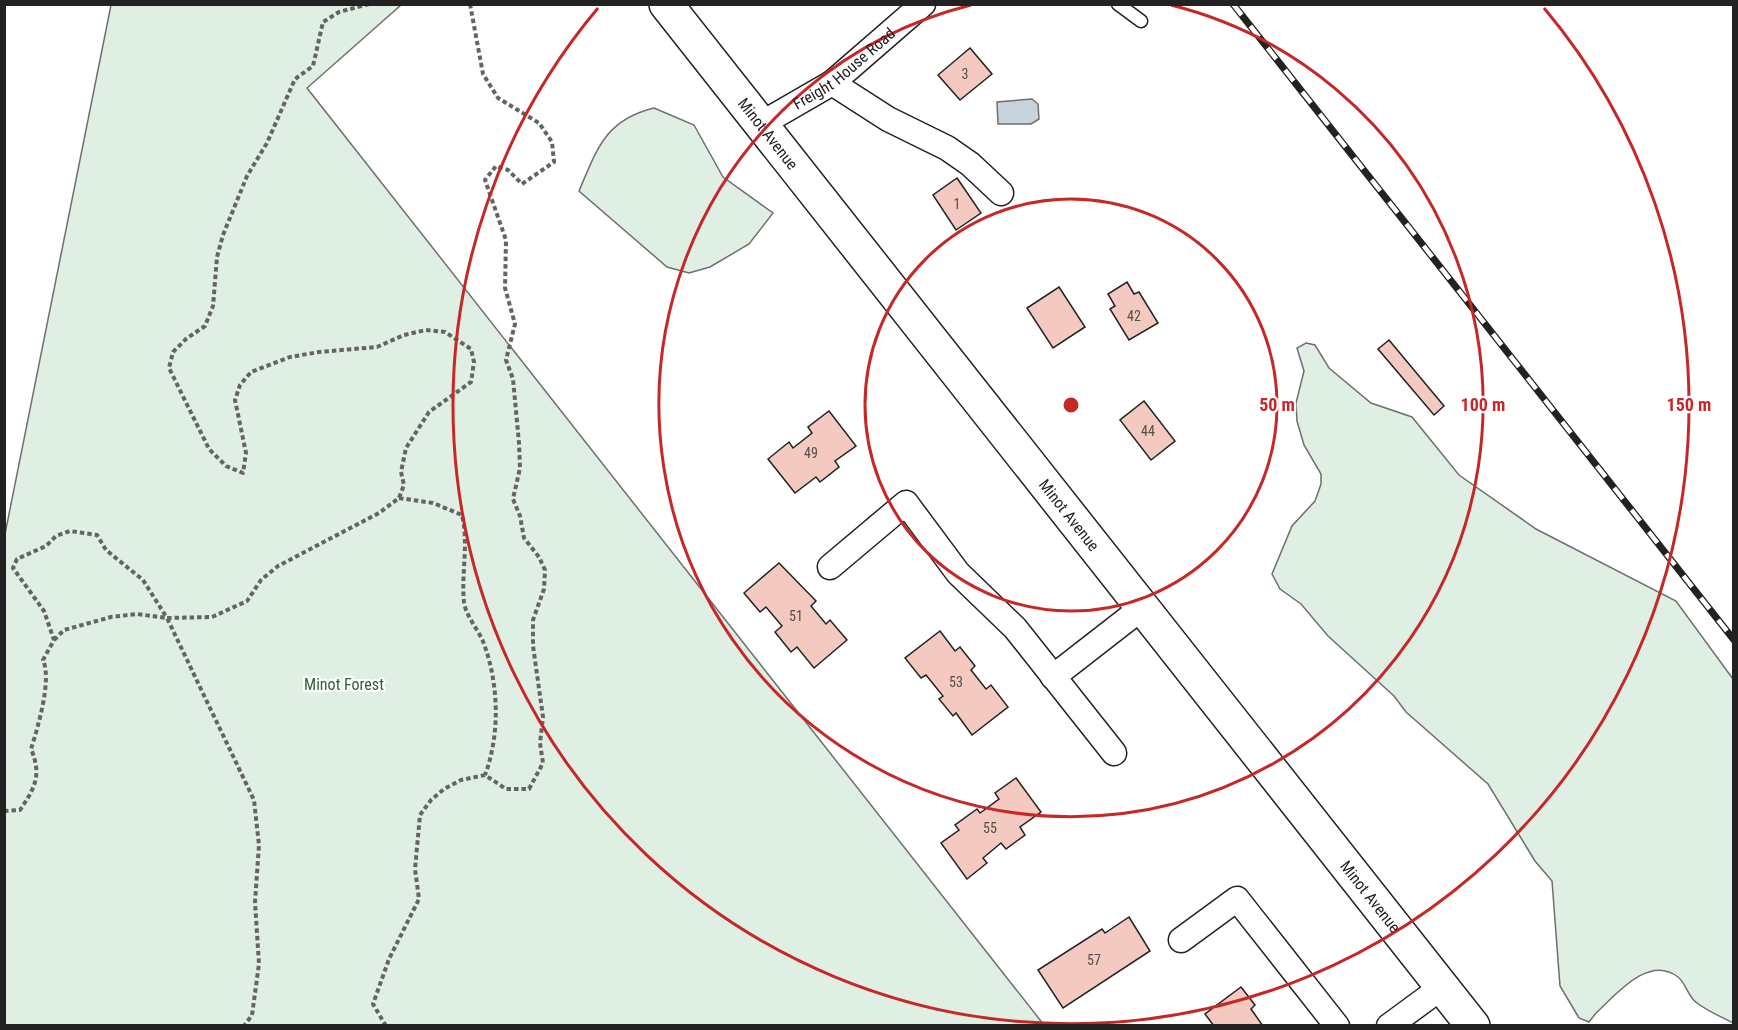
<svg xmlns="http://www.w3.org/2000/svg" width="1738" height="1030" font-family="'Roboto Condensed',sans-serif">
<rect width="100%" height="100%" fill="#fff"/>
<path fill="#e0efe3" stroke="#6f6f6f" stroke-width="1.5" d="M111 5H401L307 88 1044 1025H5V534Z
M654 108 694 125 723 177 773 213 749 244 710 267 689 273 667 267 579 191C597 149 605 120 654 108Z
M1306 343 1315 345 1329 368 1371 403 1412 417 1459 475 1536 529 1676 601 1733 679V1023C1722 1017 1707 1011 1697 1003 1688 997 1686 983 1678 977 1648 954 1615 996 1596 1013L1589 1022 1579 1018 1560 986 1552 881 1535 861 1488 784 1406 712 1394 696 1328 636 1301 604 1280 589 1272 574 1292 526 1315 501 1321 484V474L1304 445 1297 421 1296 403 1304 371 1297 348Z"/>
<path fill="#c7d3dd" stroke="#6f6f6f" stroke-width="1.5" d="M1032 99 1038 104 1039 119 1031 124H998L997 102Z"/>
<path fill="#f3c9c0" stroke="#222" stroke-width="1.5" d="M970 48 992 74 960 100 938 75Z
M957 178 981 213 956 230 933 195Z
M1127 282 1134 294 1139 292 1158 323 1129 340 1110 309 1115 306 1108 294Z
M1059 287 1085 327 1053 348 1027 308Z
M1389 340 1444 406 1434 415 1378 349Z
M1144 401 1175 441 1151 460 1120 420Z
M829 411 856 446 835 461 839 467 820 482 816 477 795 493 768 459 789 442 793 448 812 433 808 427Z
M779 563 816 601 811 606 826 624 830 620 847 640 814 668 797 647 791 652 775 632 782 626 766 607 760 612 744 593Z
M940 631 955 651 960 647 975 666 971 670 986 689 991 685 1008 707 972 735 956 713 953 716 939 699 943 696 926 675 921 678 905 658Z
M1016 778 1041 812 1020 827 1025 835 1006 849 1001 843 983 858 987 863 967 879 941 843 959 830 955 825 977 809 980 813 999 799 995 793Z
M1129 917 1150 951 1063 1008 1038 970 1102 929 1105 933Z
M1241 987 1255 1005 1251 1009 1263 1026H1214L1205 1014Z"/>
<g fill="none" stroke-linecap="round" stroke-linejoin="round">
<g stroke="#222" stroke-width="15">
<path id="service" d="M1118 4 1141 21"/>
</g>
<g stroke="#222" stroke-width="27">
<g id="minor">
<path d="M832 83 888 119 947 148 970 164 1001 193"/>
<path id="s1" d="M761 124 832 83 923 4"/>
<path d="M830 567 906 503 958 573 1015 628 1114 753"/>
<path d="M1053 677 1143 607"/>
<path d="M1181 940 1237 899 1337 1026"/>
<path d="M1389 1026 1442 987"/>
</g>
</g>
<g stroke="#222" stroke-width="36">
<g id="secondary">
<path id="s2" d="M666 4 1473 1026"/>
</g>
</g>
<path stroke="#646464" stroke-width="4" stroke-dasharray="4.5 3" stroke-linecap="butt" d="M399 498 433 503 462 515C469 545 461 573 464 602 466 617 479 630 484 644 499 685 500 735 485 775
M54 640 64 630 111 617 137 614 167 618 254 800 259 845 255 902 259 964 252 1015 244 1026
M4 811 20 810C35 788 42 775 31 749 38 727 52 680 43 660L54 640 44 611 13 568 17 559 46 546 56 536 70 531 97 535 106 550 143 580 167 618 212 617 247 601 261 580 278 566 379 513 399 498 404 485 401 472 406 448 429 412 471 382 474 362 471 349 445 332 426 330 404 335 377 347 319 352 290 357 251 372 240 385 235 400 246 453 243 473 226 466 209 449 169 368 173 352 186 339 205 326 213 306 217 257 223 235 247 176 267 143 295 79 313 66 323 22 339 12 369 4
M386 1026 373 1004 389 959 419 899 415 869 420 815 431 800 444 789 461 780 485 775 506 789H529L543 763 540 743 543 717 533 646V620L544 589 545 570 539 557 524 538 520 516 513 499 520 468 519 443 513 379 506 360 515 324 505 288 506 240 485 180 496 166 508 170 522 184 554 162 552 142 539 123 498 98 483 74 470 4"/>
<use href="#service" stroke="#fff" stroke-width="12"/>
<use href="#minor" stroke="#fff" stroke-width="24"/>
<use href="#secondary" stroke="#fff" stroke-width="33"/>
<g stroke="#222" stroke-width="7">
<path id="rail" d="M1233 4 1734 640"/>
</g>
<use href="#rail" stroke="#fff" stroke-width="4.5" stroke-dasharray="14" stroke-linecap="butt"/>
</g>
<g fill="none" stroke="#c62828" stroke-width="3">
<circle cx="1071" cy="405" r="206"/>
<path d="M1171 5A412 412 0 1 1 971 5"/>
<path d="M1544 8A618 618 0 1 1 598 8"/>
</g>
<g text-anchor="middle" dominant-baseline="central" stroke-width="4.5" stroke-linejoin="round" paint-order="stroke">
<g font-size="14" fill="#564c4a">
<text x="965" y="74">3</text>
<text x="957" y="204">1</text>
<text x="1134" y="316">42</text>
<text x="1148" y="431">44</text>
<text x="811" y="453">49</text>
<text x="796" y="616">51</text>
<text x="956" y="682">53</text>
<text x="990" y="828">55</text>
<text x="1094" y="960">57</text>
</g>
<g font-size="16" fill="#222" stroke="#fff">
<text stroke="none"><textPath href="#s1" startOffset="100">Freight House Road</textPath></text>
<text stroke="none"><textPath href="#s2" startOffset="165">Minot Avenue</textPath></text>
<text stroke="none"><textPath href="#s2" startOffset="651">Minot Avenue</textPath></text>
<text stroke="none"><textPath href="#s2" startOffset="1137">Minot Avenue</textPath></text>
</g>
<g font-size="16" fill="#2f5e38" stroke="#fff">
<text x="344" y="684">Minot Forest</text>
</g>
</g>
<circle cx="1071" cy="405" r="9" fill="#c62828" stroke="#fff" stroke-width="3"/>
<g font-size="18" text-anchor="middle" font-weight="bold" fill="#c62828" stroke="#fff" stroke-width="4.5" stroke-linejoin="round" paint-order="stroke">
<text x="1277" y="411">50 m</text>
<text x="1483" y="411">100 m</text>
<text x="1689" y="411">150 m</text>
</g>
<rect width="1738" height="1030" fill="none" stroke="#222222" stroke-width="12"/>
</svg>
